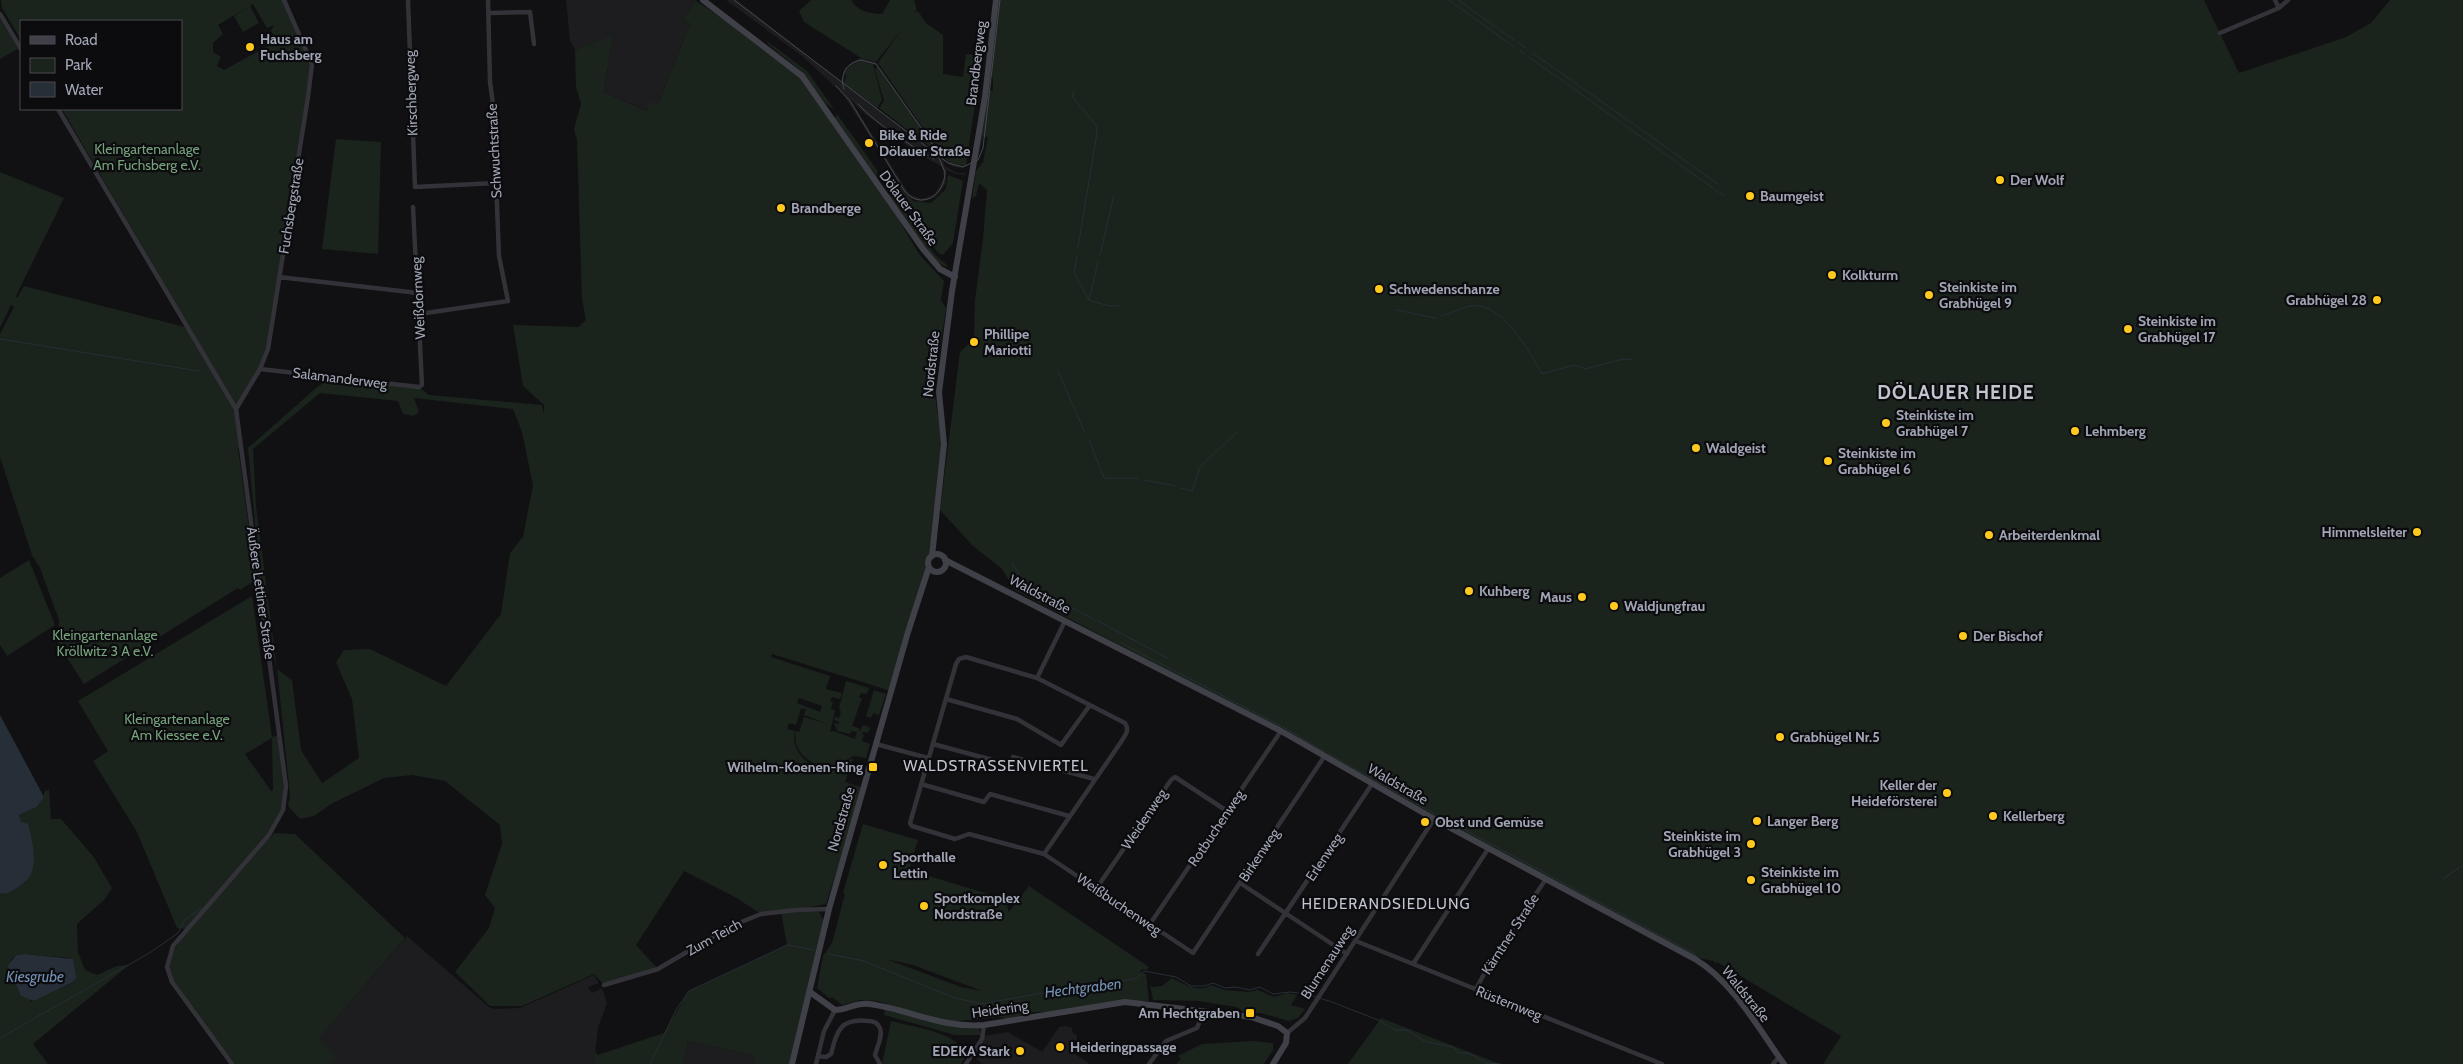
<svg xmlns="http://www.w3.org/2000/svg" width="2463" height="1064" font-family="Cabin,sans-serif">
<rect width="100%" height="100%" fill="#111113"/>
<path fill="#1d1d20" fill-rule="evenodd" d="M566 0H697L683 19 690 24 658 104 648 111 604 92 613 36 575 50 570 41Z
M726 0H737L841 82 845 68 852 62 861 58 876 62 944 158 953 164 966 166 963 168 953 167 943 160 945 166 957 173H965V175L956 174 946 170V183L936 197 920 202 908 197 843 94 802 56ZM871 63 877 66 937 153 844 84V76ZM850 99 865 114 916 152 942 167 944 177 935 194 922 199 909 194Z
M407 936 489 1007 495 1009 520 1008 594 975 599 983 588 987 592 993 602 988 607 1003 598 1028 594 1064H329L337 1058 318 1040Z
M1066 1026 1072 1028 1073 1034H1076L1078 1043 1072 1052 1090 1064H982L972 1054 983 1036 1008 1032 1042 1052 1059 1027Z
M688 1041 755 1056 753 1064H683Z"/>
<path fill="#1b231d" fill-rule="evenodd" d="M1 0H282L312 64 268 349 263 364 236 408 241 446 238 448 256 580 240 590 238 588 84 684 58 644 59 620 40 568 32 555 0 457V334L14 307 11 305 0 328V172L64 198 16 296 17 298 24 286 185 327 233 402 62 109H181V21H21V40L2 8ZM253 4 267 28 274 25 271 31 277 41 224 70 217 66 221 57 213 52V43L223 34 218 25 248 7 234 16 243 32 259 23 250 6Z
M811 0H851C857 11 870 14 882 14L890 0H914L917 10 914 13 918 11 926 23 943 35V74L963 77 966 54 982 56 966 166 953 164 944 158 878 63 902 29 876 62 861 58 804 22 799 11Z
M998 0H2204L2239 73 2346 37 2371 23 2390 0H2463V1064H1823L1841 1036 1717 962 1715 964 1714 961 1698 958 1439 820 1281 730 1015 590 1002 569 972 545 940 510 960 352 974 339 975 300 983 239 987 190 979 183 976 196 972 198 976 171 983 162 988 137 983 136 978 157 990 82 989 91H993V78L990 77Z
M696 1 761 43 795 68 880 188 919 254 944 281 941 300 946 308 934 391 942 439 931 551 891 691 772 654 771 657 830 676 826 689 842 693 840 699 832 697 830 701 833 702 831 709 835 711 830 732 834 731 855 739 857 732 852 731 849 734 837 731 834 723 838 724 839 722 834 720 835 717 839 718 841 712 839 708 846 681 869 688 867 694 861 693 859 698H862L852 726 859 728V732L863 725 871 728 867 733 863 732 862 734 864 735 862 741 870 744 866 758 854 756C847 759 843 764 836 766 822 770 802 760 797 746 795 742 796 735 795 732 790 752 811 771 832 769 840 768 845 762 853 758L845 782 863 788 826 904 787 912H819L824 921 790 1064H753L755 1056 688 1041 683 1064H594L595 1052 598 1055 664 1033 689 991 787 945 781 912 761 914 735 897 684 871 636 945 658 969 604 985 594 974 522 1006H490L455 972 489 928 495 908 485 895 502 844 500 825 445 781 412 775 384 778 331 804 314 816 300 819 288 806 290 796 277 668 270 645 258 555 248 448 317 387 332 378 419 387 429 395 542 405 544 415V405L523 386 513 325 578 327 586 320 582 299 577 140 574 129 581 104 576 87 575 50 613 35 604 92 647 111 651 101 658 104 690 24 683 19ZM320 393 398 401 403 414 413 416 419 412 414 398 513 409 522 432 533 485 523 537 510 553 501 614 446 686 370 649 344 650 336 662 352 699 359 758 322 783 301 750 292 680 277 669 256 506 253 449ZM799 698 822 706 820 712 802 705 801 709H806L804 715 828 724 804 717 799 732 787 729 789 723 796 725 802 705 797 703Z
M0 19 18 49 0 59Z
M767 41 807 71 834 109 826 104 801 71 768 44Z
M860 61 873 64 882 100 877 108 844 84 848 68Z
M877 66 938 153 879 108 884 101 875 70Z
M837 114 877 170 878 179 835 118Z
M336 139 381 142 378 254 322 249Z
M948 175 963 181 953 243 943 255 938 253 889 181 895 177 913 201 931 203 946 189Z
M887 193 896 199 935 255 947 265V267C926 261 900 211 887 193Z
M29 560 55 625 7 656 0 645V578Z
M252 596 272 737 278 735 285 787 283 788 286 799 269 835 186 929 177 928 137 832 93 761 108 751 78 701ZM272 738 273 790 271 791 245 754Z
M874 690 886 694 879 715 873 713 871 718 866 716Z
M49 789 51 819H61L93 856 112 888 105 899 77 924 78 952 85 970 97 975 117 966 129 965 33 1044 48 1064H0V893L6 894 26 882 19 815 37 807 44 797V792ZM25 954 70 958 74 982 31 1002 11 960 16 955Z
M863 824 918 840 909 870 1005 899 1009 912 1029 886 1149 967 1146 970 1142 969 1140 972 1146 974 1149 1001H1115L1052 1012H1034L1008 1019 998 1017 950 1022 877 1001 860 1000 842 1005 832 997 830 999 817 988 823 956 832 943 845 894 843 893ZM886 959 913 965 982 991 961 987Z
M274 833 295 834 405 938 319 1039 338 1058 329 1064H233L173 982 169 969 173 951 188 930Z
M1172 978C1183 984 1199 993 1211 985L1224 990 1248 992 1258 990 1274 997 1287 993 1297 995 1291 1005 1305 1009 1298 1018 1289 1021 1261 1013H1244L1237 1007 1198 1001 1153 1000 1150 984 1152 987 1162 986Z
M885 1010 959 1028 979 1029 981 1035H955L884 1015Z
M1381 1018 1500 1064H1348Z
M891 1021C913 1027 960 1032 966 1056L961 1064H882Z
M1254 1041 1273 1043V1050L1264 1064H1176L1181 1059 1178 1056 1202 1044Z"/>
<path fill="#262e37" d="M0 715 44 797 37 807 19 815 21 822 28 824C32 840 40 867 26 881 21 886 13 890 6 894L0 893Z
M25 954 73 959 76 978 73 982 34 1001 21 996 8 966 16 955Z"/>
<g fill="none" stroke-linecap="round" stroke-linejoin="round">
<path stroke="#262e37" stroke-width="1" d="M1449 0 1514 47
M1458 0 1514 40
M1519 43 1526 48
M1519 50 1525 54
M1533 53 1718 184
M1529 57 1724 196
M1074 91 1072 96 1096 125 1097 133 1078 248
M1100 255 1114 195
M1077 256 1074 273 1089 300 1109 306H1120
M1089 300 1098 262
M1397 310 1435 318
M1441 316C1451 314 1460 308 1470 306 1502 301 1529 351 1542 374L1574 365 1586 369 1618 360 1632 359
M0 339 199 371
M1058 371 1085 433
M1089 440 1104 478H1138
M1144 480 1176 486
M1181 488 1192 491 1200 467 1238 431
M1012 563 1024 582 1095 620
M1098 621 1169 659
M1121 643 1281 726
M1283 727 1325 752
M1329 754 1373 779
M1376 781 1435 814
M1441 817 1695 954
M2443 879 2463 865
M829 954 864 961 952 997 981 1004 1076 987 1083 989C1090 987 1096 988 1103 986 1107 985 1110 982 1114 981 1128 979 1134 983 1144 971L1176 977 1191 986H1204L1213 983 1225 988 1236 987 1250 990 1260 987 1273 994 1290 992 1306 994 1332 1002 1378 1020 1395 1030H1406L1426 1042 1453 1047 1459 1053H1469L1486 1063 1501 1064
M0 1038 151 952 178 933 184 921 201 908
M650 1064 676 1010 689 991 787 945 814 950"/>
<path stroke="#323238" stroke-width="4.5" d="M408 0 415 187 496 183
M2275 0 2279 8
M489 13 530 12 534 44
M0 14 21 49
M2220 33 2279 8 2288 0
M58 109 236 409 286 786 283 810 269 835 173 946 167 967 172 982 232 1064
M279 277 418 293
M419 314 508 301 499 256 493 104 490 82 488 0
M260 369 419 387 422 385 413 207
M236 409 260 369 268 349 308 97 312 64 284 0
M1037 678 1065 621
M946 699 1017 719 1061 745 1090 705
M876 744 928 758
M933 744 1011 765 1013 757 1094 779
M921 784 984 802 990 794 1069 816
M1044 854 1121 742C1125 735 1130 731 1125 723L1037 678 966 657 959 659 956 664 910 823 912 826 955 839 969 834 1044 854 1193 953 1324 757
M1240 883 1347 954
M1096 889 1171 780 1175 777 1227 811
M1150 924 1281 731
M1356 941 1662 1064
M1258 954 1372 784
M1413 964 1488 849
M604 985 658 969 729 927 761 914 796 910 829 909
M1476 989 1492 959 1546 879
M1287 1033 1305 1018 1434 819
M818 1056 826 1057 831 1054C837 1031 840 1018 868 1021 873 1021 878 1023 880 1028 883 1036 877 1047 875 1055L880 1064
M816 1064 824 1031 835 1010
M966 1064 982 1039 984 1025
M1149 1064 1166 1041 1197 1028 1204 1011
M1773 1064 1779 1057"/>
<path stroke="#404148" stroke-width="6" d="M703 0 802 76 923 249 940 269 955 277
M928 563a9 9 0 1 1 18 0a9 9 0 1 1-18 0Z
M932 556 944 444 939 392 952 291 985 97 996 0
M945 560 1281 731 1434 819 1695 959C1734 983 1758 1028 1784 1064
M810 992 835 1010C847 1010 856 1002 869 1004 908 1009 944 1029 984 1025L1125 1002 1251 1017 1278 1026 1287 1033 1286 1043 1273 1064
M792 1064 829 909 908 632 929 567"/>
<path stroke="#46484f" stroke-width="1" d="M734 0 948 163 963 167 978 160 983 148 1000 0
M836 86 850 101 904 190C920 211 945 196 945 172L938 156
M844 89C839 74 847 63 861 60L876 64 938 152
M858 104C880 127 907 143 934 159"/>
</g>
<g fill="#ffc91d" stroke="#0c0c0e" stroke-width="2">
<circle cx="250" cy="47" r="5"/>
<circle cx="869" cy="143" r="5"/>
<circle cx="2000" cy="180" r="5"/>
<circle cx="1750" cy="196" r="5"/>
<circle cx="781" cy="208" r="5"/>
<circle cx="1832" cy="275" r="5"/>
<circle cx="1379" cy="289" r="5"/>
<circle cx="1929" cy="295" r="5"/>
<circle cx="2377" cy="300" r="5"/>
<circle cx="2128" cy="329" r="5"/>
<circle cx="974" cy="342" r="5"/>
<circle cx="1886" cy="423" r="5"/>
<circle cx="2075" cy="431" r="5"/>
<circle cx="1696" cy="448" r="5"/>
<circle cx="1828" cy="461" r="5"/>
<circle cx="2417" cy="532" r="5"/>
<circle cx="1989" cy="535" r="5"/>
<circle cx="1469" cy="591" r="5"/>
<circle cx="1582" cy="597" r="5"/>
<circle cx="1614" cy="606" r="5"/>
<circle cx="1963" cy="636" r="5"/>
<circle cx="1780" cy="737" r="5"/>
<rect x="868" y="762" width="10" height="10" rx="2.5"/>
<circle cx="1947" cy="793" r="5"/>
<circle cx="1993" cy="816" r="5"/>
<circle cx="1757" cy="821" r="5"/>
<circle cx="1425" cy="822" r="5"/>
<circle cx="1751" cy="844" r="5"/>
<circle cx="883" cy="865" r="5"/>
<circle cx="1751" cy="880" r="5"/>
<circle cx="924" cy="906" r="5"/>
<rect x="1245" y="1008" width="10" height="10" rx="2.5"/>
<circle cx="1060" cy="1047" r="5"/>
<circle cx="1020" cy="1051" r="5"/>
</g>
<g text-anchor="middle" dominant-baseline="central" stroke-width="4.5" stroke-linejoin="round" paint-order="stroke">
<g font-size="14" font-weight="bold" fill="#a1a5b5" stroke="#0c0c0e" text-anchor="start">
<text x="260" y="39">Haus am<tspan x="260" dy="16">Fuchsberg</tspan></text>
<text x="879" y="135">Bike &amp; Ride<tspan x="879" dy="16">Dölauer Straße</tspan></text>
<text x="2010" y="180">Der Wolf</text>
<text x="1760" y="196">Baumgeist</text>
<text x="791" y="208">Brandberge</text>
<text x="1842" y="275">Kolkturm</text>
<text x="1939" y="287">Steinkiste im<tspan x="1939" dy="16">Grabhügel 9</tspan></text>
<text x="1389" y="289">Schwedenschanze</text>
<text x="2367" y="300" text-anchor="end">Grabhügel 28</text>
<text x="2138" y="321">Steinkiste im<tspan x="2138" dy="16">Grabhügel 17</tspan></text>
<text x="984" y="334">Phillipe<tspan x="984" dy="16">Mariotti</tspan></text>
<text x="1896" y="415">Steinkiste im<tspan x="1896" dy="16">Grabhügel 7</tspan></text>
<text x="2085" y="431">Lehmberg</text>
<text x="1706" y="448">Waldgeist</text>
<text x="1838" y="453">Steinkiste im<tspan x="1838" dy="16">Grabhügel 6</tspan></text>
<text x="2407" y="532" text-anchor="end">Himmelsleiter</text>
<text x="1999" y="535">Arbeiterdenkmal</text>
<text x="1479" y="591">Kuhberg</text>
<text x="1572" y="597" text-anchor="end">Maus</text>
<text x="1624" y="606">Waldjungfrau</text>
<text x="1973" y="636">Der Bischof</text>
<text x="1790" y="737">Grabhügel Nr.5</text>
<text x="863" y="767" text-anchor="end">Wilhelm-Koenen-Ring</text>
<text x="1937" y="785" text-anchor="end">Keller der<tspan x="1937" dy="16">Heideförsterei</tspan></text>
<text x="2003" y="816">Kellerberg</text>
<text x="1767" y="821">Langer Berg</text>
<text x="1435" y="822">Obst und Gemüse</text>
<text x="1741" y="836" text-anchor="end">Steinkiste im<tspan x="1741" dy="16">Grabhügel 3</tspan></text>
<text x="893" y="857">Sporthalle<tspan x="893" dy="16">Lettin</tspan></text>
<text x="1761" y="872">Steinkiste im<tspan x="1761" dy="16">Grabhügel 10</tspan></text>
<text x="934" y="898">Sportkomplex<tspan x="934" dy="16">Nordstraße</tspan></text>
<text x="1240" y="1013" text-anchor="end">Am Hechtgraben</text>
<text x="1070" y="1047">Heideringpassage</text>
<text x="1010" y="1051" text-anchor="end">EDEKA Stark</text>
</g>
<g font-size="14" fill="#a1a5b5" stroke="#0c0c0e">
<text transform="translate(976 63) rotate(-83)">Brandbergweg</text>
<text transform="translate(411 93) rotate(-92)">Kirschbergweg</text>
<text transform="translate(494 151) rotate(-93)">Schwuchtstraße</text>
<text transform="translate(291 206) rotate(-81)">Fuchsbergstraße</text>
<text transform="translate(909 208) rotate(54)">Dölauer Straße</text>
<text transform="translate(418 298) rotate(-93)">Weißdornweg</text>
<text transform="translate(931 364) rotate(-84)">Nordstraße</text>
<text transform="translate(340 378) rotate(7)">Salamanderweg</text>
<text transform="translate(261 593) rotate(82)">Äußere Lettiner Straße</text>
<text transform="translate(1040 594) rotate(28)">Waldstraße</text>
<text transform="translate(1398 784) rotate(30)">Waldstraße</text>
<text transform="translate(841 819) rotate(-74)">Nordstraße</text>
<text transform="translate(1144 819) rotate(-56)">Weidenweg</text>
<text transform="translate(1216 828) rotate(-56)">Rotbuchenweg</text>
<text transform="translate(1259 855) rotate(-56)">Birkenweg</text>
<text transform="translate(1324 857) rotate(-56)">Erlenweg</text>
<text transform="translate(1119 904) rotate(34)">Weißbuchenweg</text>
<text transform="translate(1510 934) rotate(-57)">Kärntner Straße</text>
<text transform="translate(714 937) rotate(-29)">Zum Teich</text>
<text transform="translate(1327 962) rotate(-57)">Blumenauweg</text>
<text transform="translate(1746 994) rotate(51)">Waldstraße</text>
<text transform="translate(1509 1003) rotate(22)">Rüsternweg</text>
<text transform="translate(1000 1009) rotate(-8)">Heidering</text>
</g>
<g font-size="14" fill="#76a27d" stroke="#0c0c0e">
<text x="147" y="149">Kleingartenanlage<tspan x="147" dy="16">Am Fuchsberg e.V.</tspan></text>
<text x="105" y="635">Kleingartenanlage<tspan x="105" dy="16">Kröllwitz 3 A e.V.</tspan></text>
<text x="177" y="719">Kleingartenanlage<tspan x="177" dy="16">Am Kiessee e.V.</tspan></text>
</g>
<g font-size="15" letter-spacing="1" fill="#c2c5d0" stroke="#0c0c0e">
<text x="996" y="766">WALDSTRASSENVIERTEL</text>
<text x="1386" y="904">HEIDERANDSIEDLUNG</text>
</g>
<g font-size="15" font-style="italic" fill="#7490b3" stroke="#0c0c0e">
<text x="35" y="977">Kiesgrube</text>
<text transform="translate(1083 988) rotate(-7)">Hechtgraben</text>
</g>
<g font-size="19" font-weight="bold" letter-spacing="1" fill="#c2c5d0" stroke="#0c0c0e">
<text x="1956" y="392">DÖLAUER HEIDE</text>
</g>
</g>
<rect x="20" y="20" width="162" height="90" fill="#0c0c0e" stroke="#484951"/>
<rect x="30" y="36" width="25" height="8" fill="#404148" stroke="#484951"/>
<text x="65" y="45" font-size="15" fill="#a1a5b5">Road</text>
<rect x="30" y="58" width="25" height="15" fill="#1b231d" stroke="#484951"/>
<text x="65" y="70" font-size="15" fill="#a1a5b5">Park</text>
<rect x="30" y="82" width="25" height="15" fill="#262e37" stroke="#484951"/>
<text x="65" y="95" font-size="15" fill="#a1a5b5">Water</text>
</svg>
